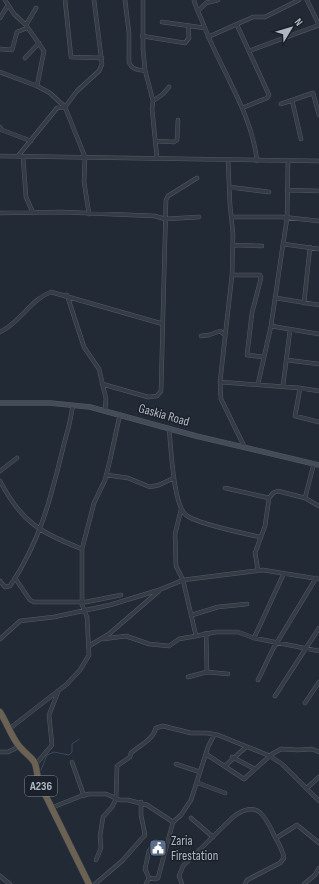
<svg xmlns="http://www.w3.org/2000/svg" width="319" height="884" font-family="'Sofia Sans Condensed',sans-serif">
<rect width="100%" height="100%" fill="#222a35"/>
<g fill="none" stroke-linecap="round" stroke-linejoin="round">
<path stroke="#39485d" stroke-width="1" d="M41 770 47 755 54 752 69 755 72 752V744L79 739"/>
<g stroke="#535a63" stroke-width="4.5">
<path id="street" d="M5 0 14 14 26 25 44 51 37 86
M65 0 71 57 102 58
M125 0 129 33V62C131 69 139 71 145 70
M143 0V49L145 70 153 101 152 109 157 158
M194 0C196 9 201 17 204 26 221 70 252 113 257 161
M307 0 319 25
M198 11 206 3 218 0
M0 18 8 5
M162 22 205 28
M26 25 36 8
M237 25 269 95 267 98 242 108
M142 36 185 43 189 38 188 25
M208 37 253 17H265L299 0
M0 49 12 50 17 32 27 28
M249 51 319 25
M25 58 39 43
M0 72 37 86 50 93 65 107 85 157 84 182 89 214
M292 100 301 139
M153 101 163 94 169 87
M281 104 313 93 319 115
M0 127 2 130 31 141
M155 141 174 142 177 140 178 120
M0 156 319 161
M18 156 57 108 65 107 77 91 99 71 102 64 94 0
M23 157 26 197 33 213
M228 160 230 205 233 234 232 275 220 382 221 399 245 448
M229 187 269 192
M287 190 319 191
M0 213 61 212 155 216 165 219 199 217
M232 217H282L319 221
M283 244 319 249
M233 245 262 246
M232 275H260L261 278 252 313 247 355 263 357
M67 295 84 347 99 369 106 399 105 410
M276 298 319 305
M304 303 310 247
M271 326 319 334
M0 332C20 323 31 299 51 292L163 324
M201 336 209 335 220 331 225 335
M287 360 319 364
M220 382 300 388 319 391
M102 384 148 397 157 396 161 391 166 200 168 196 197 178
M258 384 271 326 283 244 287 219 288 161
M283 386 290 330
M300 388 295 416 319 422
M169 428C171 446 173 505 186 515 195 523 246 534 260 537
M0 471 17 458
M106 475 128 478 150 487 159 485 174 478
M0 481C22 523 40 532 82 549
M225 488 269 498
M305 498 314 463
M181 510 175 534 176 566 183 580 196 636 216 632H238L254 638 319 651
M258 570 255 553 265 526 269 498 273 493 278 491 305 498 319 506
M15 578 30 600 34 602H86L121 595
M0 581 5 587 10 586C41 540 51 497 64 444 68 431 71 418 73 405
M192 615 218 607 247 604
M254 638 284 573
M0 639 20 621 54 617 110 605 159 590 183 580 263 570 319 579
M103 639 126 636 149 644 169 646 179 639 196 636
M89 646 109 634 159 591
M207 672 228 674
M188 677 207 672 206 633
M258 680 273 649 316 578
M275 696 319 628
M305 703 319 682
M9 729 67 684 80 670 89 655 87 617 82 605V549L94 503 105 480 110 460 120 414
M0 752H8L20 746
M206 754 244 779 272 754 281 749 298 750 312 749 319 752
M232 757 255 769
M72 762 84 796
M36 764 52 745 49 715 58 692
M176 764 200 772
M225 766 246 747
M198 783 225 793
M307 788 319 777
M51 808 81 796 89 794H106L120 800H128L147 805 173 822
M191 818 213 837
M276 838 297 825 319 843
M96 860 101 848 100 836 103 817 112 807 116 799 117 766 130 757 131 753C140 745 152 741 156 728L163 726 191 733H207L218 735 270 756 282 764 319 801
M0 876 10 884
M149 878 155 879 158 878 173 822 181 815 191 800 208 747 214 735
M95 884 122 861 145 835 141 815V802
M146 884 149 878 145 869 149 851 156 841
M182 884 179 876 183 866 233 817C257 799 265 815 274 835 278 842 283 850 284 858L280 863 247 880 245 884
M304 884 315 875 319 868"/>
</g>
<g stroke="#535a63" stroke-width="5.5">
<path id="secondary" d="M0 403H50L90 407 196 436 319 465"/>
</g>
<g stroke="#404750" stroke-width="7">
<path id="highway" d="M0 712C7 723 11 736 19 746 34 763 35 755 38 780L89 884"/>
</g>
<use href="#street" stroke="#363c46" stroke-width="3.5"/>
<use href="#secondary" stroke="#444c58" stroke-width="4.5"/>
<use href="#highway" stroke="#6b6253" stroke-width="6"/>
</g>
<defs>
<g id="civic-square" transform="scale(0.9)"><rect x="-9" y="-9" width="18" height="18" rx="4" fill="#5c6f8a" stroke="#1b212a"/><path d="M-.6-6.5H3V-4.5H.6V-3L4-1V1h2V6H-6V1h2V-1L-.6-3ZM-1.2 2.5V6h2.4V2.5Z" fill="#fff"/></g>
</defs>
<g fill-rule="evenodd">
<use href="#civic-square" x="158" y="848"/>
</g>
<g text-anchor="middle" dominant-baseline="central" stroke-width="3" stroke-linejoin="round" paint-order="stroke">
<rect fill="#1b212a" stroke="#838a94" stroke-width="1" x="25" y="776" width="32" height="20" rx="3"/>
<g font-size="12" font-weight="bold" fill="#b0b7c2">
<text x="41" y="786">A236</text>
</g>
<g font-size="13" fill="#b0b7c2" stroke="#1b212a">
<text transform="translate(164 415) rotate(16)">Gaskia Road</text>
</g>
<g font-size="13" fill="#b0b7c2" stroke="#1b212a" text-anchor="start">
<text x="171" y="841">Zaria<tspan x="171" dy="15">Firestation</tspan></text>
</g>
</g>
<g transform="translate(291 28) rotate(52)" stroke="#1b212a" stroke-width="3" paint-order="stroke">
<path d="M0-3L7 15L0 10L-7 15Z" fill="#b0b7c2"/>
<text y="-6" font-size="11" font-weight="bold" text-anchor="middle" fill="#b0b7c2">N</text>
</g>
</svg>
